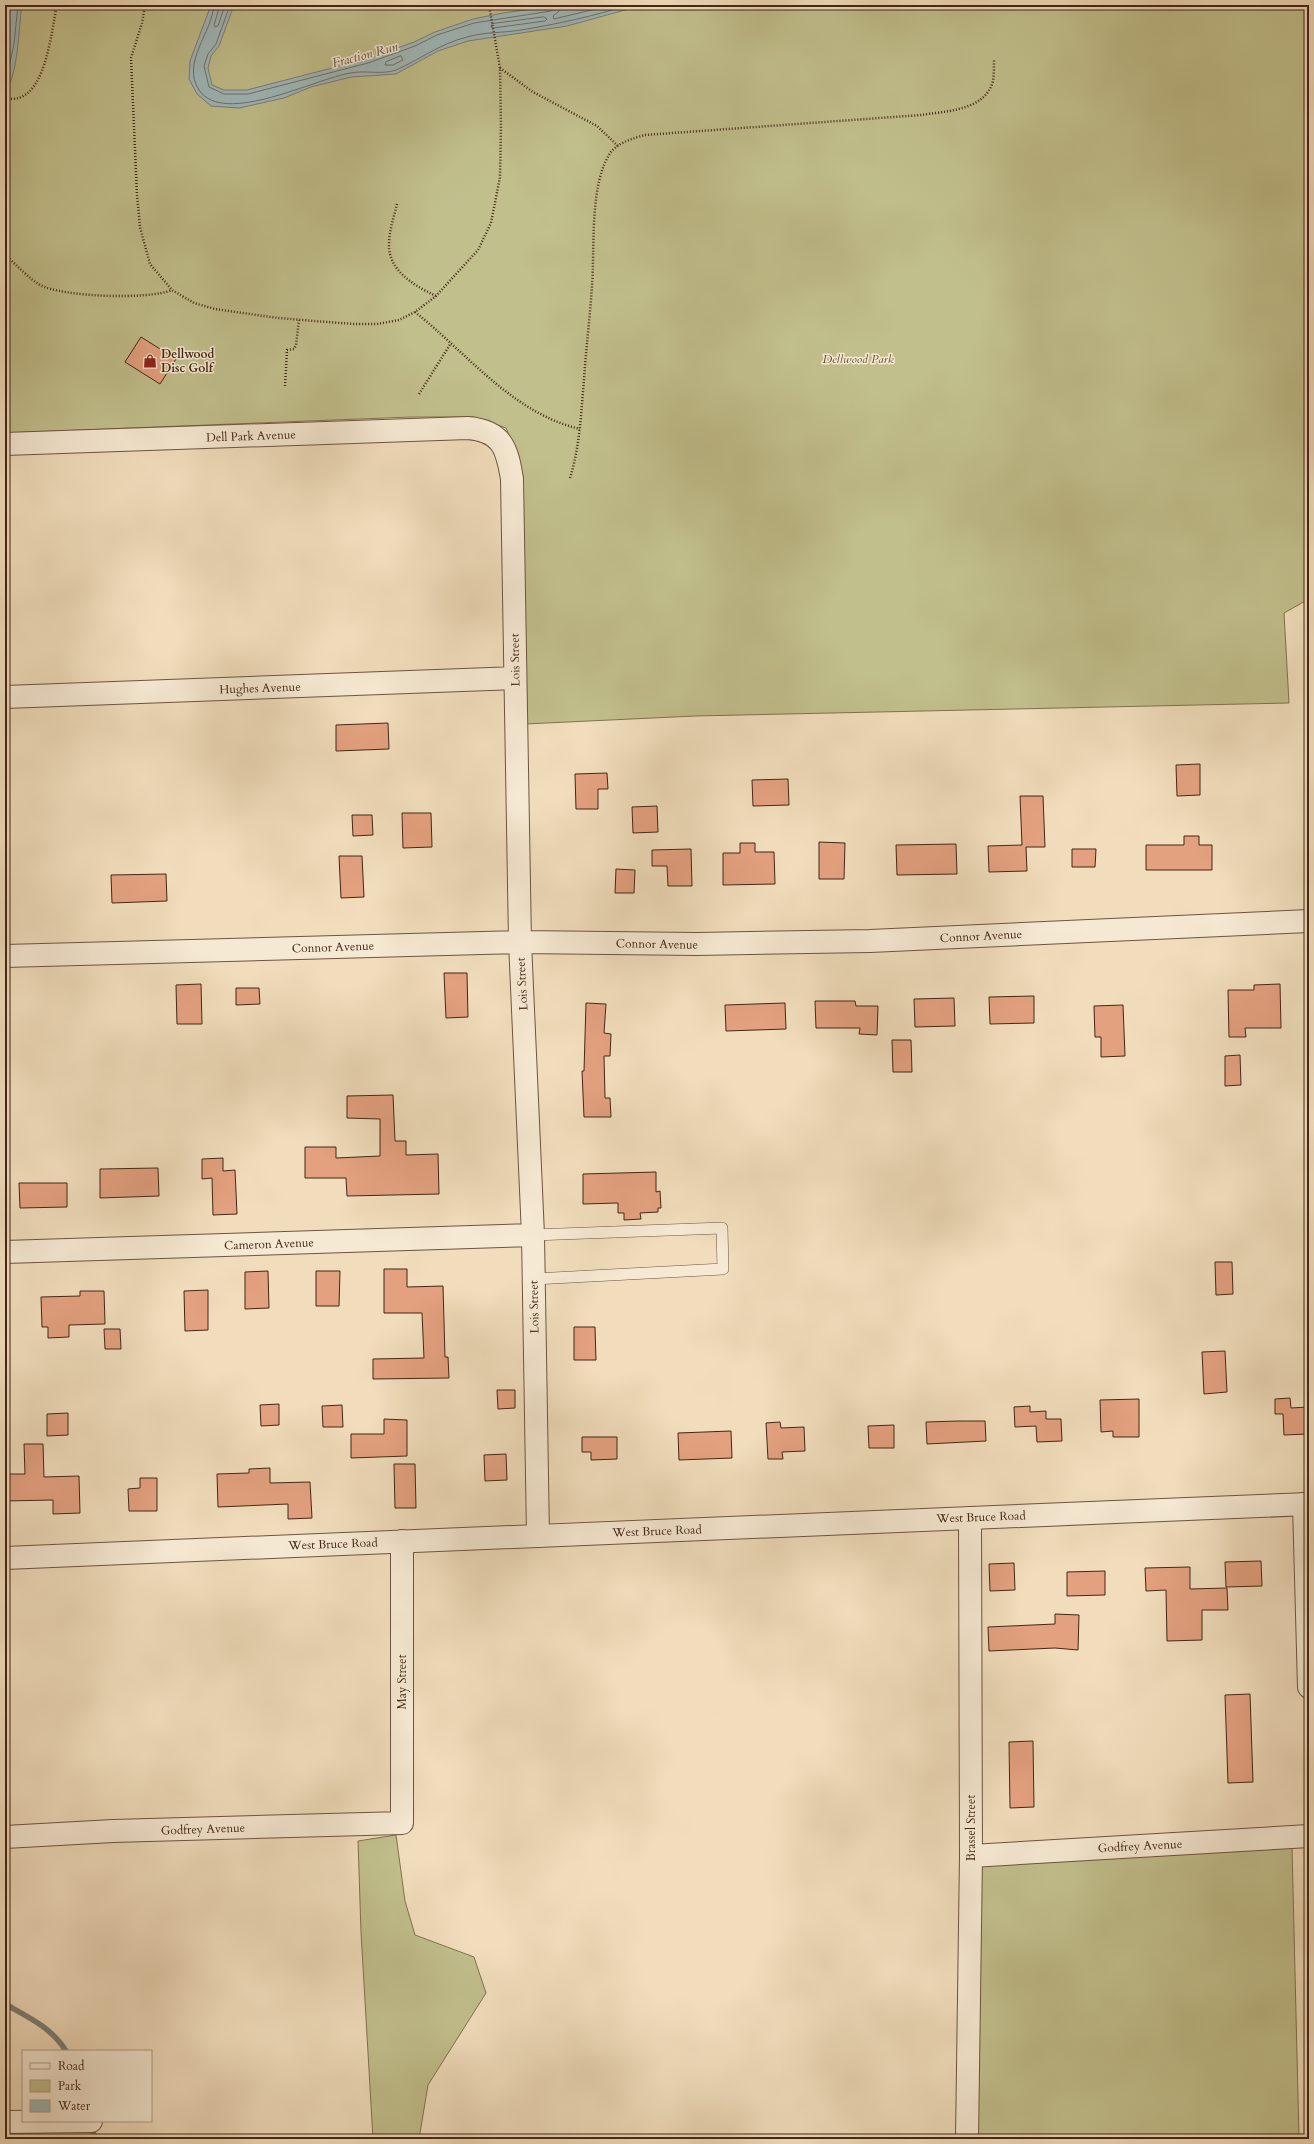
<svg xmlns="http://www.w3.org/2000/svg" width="1314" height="2144" font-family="Cardo,serif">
<rect width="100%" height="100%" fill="#f1ddbc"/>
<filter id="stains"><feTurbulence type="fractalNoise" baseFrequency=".005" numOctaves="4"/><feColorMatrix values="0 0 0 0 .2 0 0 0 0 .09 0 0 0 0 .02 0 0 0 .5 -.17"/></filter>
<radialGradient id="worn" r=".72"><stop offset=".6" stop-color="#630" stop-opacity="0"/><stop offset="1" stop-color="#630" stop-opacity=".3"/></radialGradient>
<path fill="#c1bf8c" stroke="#827250" d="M5 5H1309V599L1284 613 1289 703 695 716 525 724 514 447 506 428 474 417H410L5 433Z
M396 1835 405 1901 415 1935 474 1957 486 1993 428 2085 419 2139H373L361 1932 358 1841Z
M1292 1847 1299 2139H978L980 1861Z"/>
<path fill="#a0b9bc" stroke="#7b7e79" d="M8 5H22C18 31 19 71 5 93V38Z
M211 5H234L219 46 211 56 208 68 212 85 224 90H247L367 59 414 42 435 32 473 19 503 13 563 5H643L567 26 468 41 438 51 396 74 351 77 311 87 284 98 239 108 211 106 197 94 189 79 190 61Z"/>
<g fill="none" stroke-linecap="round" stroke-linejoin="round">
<path stroke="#727068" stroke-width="1" d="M214 5C212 33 181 63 199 90 224 127 316 78 351 73 364 70 383 75 396 70 421 59 439 44 467 37 484 32 503 33 521 30 558 24 594 16 629 5
M220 5 214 25 215 27 218 26 225 5
M230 5 216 44 208 54 204 66 209 87 224 94H248L368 63 415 46 437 35 474 23 551 11 555 9V5
M560 5 559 11 553 16 554 19 612 5
M544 17 547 19 545 21 493 28 491 27 492 24Z
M401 56 403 60 393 65H385L386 62Z
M5 85 14 44 18 5"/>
<path stroke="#7b7e79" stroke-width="5.5" d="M5 2004C28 2017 52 2028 66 2051
M90 2125 96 2139"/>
</g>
<path fill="#e4a180" stroke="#432615" d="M141 337 176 359 160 384 125 362Z
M388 723 389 749 336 751V725Z
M1200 764V795L1177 796 1176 765Z
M607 773 608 789H598V809H576L575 774Z
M788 779 789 805 753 806 752 780Z
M1020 796H1043L1045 847H1026L1027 871 989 872 988 846 1022 845Z
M657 806 658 832 633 833 632 807Z
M402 813H431L432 847 403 848Z
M352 815H372L373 835 353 836Z
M1184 836H1199V845H1212V870H1146V845H1184Z
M819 842 845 843 844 879H819Z
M740 843H755V852H774L775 884 723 885V853H740Z
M956 844 957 874 897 875 896 845Z
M691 849 692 886H668L667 866H652V850Z
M1072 849H1096L1095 867H1072Z
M339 856H362L364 897 341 898Z
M616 869 635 870 634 893H615Z
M166 874 167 901 112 903 111 875Z
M444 973H467L468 1017 446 1018Z
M201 984 202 1024H177L176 985Z
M1280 984 1281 1028H1245L1246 1037H1229L1228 990H1254V985Z
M236 988H259L260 1004 236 1005Z
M1034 996V1023L990 1024 989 997Z
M954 998 955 1026 915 1027 914 999Z
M815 1001H855L856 1006H878L877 1035 859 1034 860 1028H816Z
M586 1003 606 1004 604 1033 611 1034 610 1056H604L605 1098H610L611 1117H584L582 1071H584Z
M785 1003 786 1029 726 1031 725 1005Z
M1123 1005 1125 1056 1101 1057V1037H1095L1094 1006Z
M892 1040H911L912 1072H893Z
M1240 1055 1241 1085 1225 1086V1056Z
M393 1095 395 1141H406V1155L438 1154 439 1194 347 1196 346 1178H305V1147H336V1158L380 1156V1119L347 1118V1096Z
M223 1158V1171L235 1170 237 1214 213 1215 212 1178 202 1179V1159Z
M158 1168 159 1196 100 1198V1169Z
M656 1172V1192L660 1191 661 1208H658V1212L640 1213 641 1219 624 1220V1213H618V1203L583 1204V1174Z
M19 1183H67V1207L20 1208Z
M1215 1262H1232L1233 1294 1216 1295Z
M384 1269H407V1287L443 1286 445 1357H448L449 1378 373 1379V1359L424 1358 422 1313H384Z
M268 1271 269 1308 245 1309V1272Z
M316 1271H340L339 1306H316Z
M208 1290V1330L185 1331 184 1291Z
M80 1291H104L105 1324 69 1325V1337L48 1338V1327H42L41 1297 80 1296Z
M574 1327H595L596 1360H574Z
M104 1329H120L121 1349H105Z
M1225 1351 1227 1392 1204 1394 1202 1352Z
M497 1390H515V1408L498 1409Z
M1290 1398 1291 1408 1307 1407 1308 1434 1284 1435 1283 1414H1275V1399Z
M1139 1399V1437H1113V1431L1101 1432 1100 1400Z
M279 1404V1425L261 1426 260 1405Z
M342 1405 343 1427H323L322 1406Z
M1030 1406V1412L1046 1411V1419H1061L1062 1441 1037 1442 1036 1426 1015 1427 1014 1407Z
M68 1413V1435L47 1436V1414Z
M384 1419 407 1420V1456L351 1458V1434H384Z
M958 1421H985L986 1441 927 1444 926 1422Z
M780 1422 781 1428 804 1427 805 1451 782 1452 783 1459H768L766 1423Z
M894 1425V1448H869L868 1426Z
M731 1431 732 1458 679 1460 678 1433Z
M582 1437H617V1459L591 1460V1452H582Z
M24 1444H43L44 1477 79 1476 80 1513 53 1514V1500L5 1501V1474H25Z
M506 1454 507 1480 485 1481 484 1455Z
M394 1464H415L416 1508H395Z
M270 1468V1483L310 1482 312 1518 288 1519V1504L218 1507 217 1474 249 1473V1469Z
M140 1478H157V1511H129L128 1489 140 1488Z
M1261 1561 1262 1586 1226 1587 1225 1562Z
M1014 1563 1015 1590 990 1591 989 1564Z
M1190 1567V1589L1227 1588 1228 1610H1202V1640L1167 1641 1166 1590 1146 1591 1145 1568Z
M1105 1571V1595L1067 1596V1572Z
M1055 1614 1079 1615 1078 1650 1055 1648 989 1651 988 1627 1055 1624Z
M1250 1694 1253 1782 1228 1783 1225 1695Z
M1033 1741 1034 1807 1010 1808 1009 1742Z"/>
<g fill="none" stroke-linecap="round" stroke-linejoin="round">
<g stroke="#6e543f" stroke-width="12">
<path id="service" d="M533 1235 722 1228 723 1269 534 1279"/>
</g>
<g stroke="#6e543f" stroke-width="24">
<path id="minor" d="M5 444 468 428C502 431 507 448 512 479L520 942 533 1235 538 1536
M5 697 515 678
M5 956 520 942 697 944 870 941 1309 921
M5 1252 533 1235
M1304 1504 1309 1687
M5 1837 113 1831 402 1823V1541
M971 1856 1309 1836
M5 2122 91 2121
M967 2139 971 1856 970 1518"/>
</g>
<g stroke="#6e543f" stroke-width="24">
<path id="tertiary" d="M5 1558 1309 1504"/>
</g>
<path stroke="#432615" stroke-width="2.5" stroke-dasharray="1 2" stroke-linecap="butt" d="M145 5 142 23 131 58 137 195 140 227 150 264 172 290 194 303 215 309 278 318 353 324H377L399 320 415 312 436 296 478 250 491 223 500 177 501 126 500 68 489 5
M500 68 533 92 597 126 618 146
M5 98C46 108 51 30 57 5
M397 204C394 217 389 231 389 244 388 271 415 286 436 296
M5 255C17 265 27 277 40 285 63 297 149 300 172 290
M415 312C467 353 512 413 580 429
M285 386 287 350 294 349 296 345 299 320
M419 394 451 343
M570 478C580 446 581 413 584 380 586 348 590 317 592 286 595 249 589 183 611 152 619 142 634 138 645 135L921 115C946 111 985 111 993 81 994 74 994 66 994 59"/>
<use href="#service" stroke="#f6e9d3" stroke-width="11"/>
<use href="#minor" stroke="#f6e9d3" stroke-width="22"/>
<use href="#tertiary" stroke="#f6e9d3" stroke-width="22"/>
</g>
<defs>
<g id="shop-bare" transform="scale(1.08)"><path d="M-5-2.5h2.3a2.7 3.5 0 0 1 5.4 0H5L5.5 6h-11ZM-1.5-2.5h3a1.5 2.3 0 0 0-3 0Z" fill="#8f2418" stroke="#f6e9d3" stroke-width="2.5" paint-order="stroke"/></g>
</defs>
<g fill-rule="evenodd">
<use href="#shop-bare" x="150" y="361"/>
</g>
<g text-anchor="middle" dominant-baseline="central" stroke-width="3" stroke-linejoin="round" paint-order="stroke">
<g font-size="12" font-weight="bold" fill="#432615" stroke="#f6e9d3" text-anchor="start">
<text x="161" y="354">Dellwood<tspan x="161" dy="14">Disc Golf</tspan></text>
</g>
<g font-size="12" font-style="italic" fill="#624c33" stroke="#f6e9d3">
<text x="858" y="359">Dellwood Park</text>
</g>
<g font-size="12" fill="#432615" stroke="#f6e9d3">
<text transform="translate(251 436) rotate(-2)">Dell Park Avenue</text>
<text transform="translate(515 660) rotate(-91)">Lois Street</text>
<text transform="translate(260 688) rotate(-2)">Hughes Avenue</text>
<text transform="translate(981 936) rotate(-3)">Connor Avenue</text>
<text transform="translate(657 944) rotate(1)">Connor Avenue</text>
<text transform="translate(333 947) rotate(-2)">Connor Avenue</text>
<text transform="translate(522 984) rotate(-93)">Lois Street</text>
<text transform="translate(269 1244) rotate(-2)">Cameron Avenue</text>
<text transform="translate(534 1307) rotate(-91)">Lois Street</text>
<text transform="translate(981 1517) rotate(-2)">West Bruce Road</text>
<text transform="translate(657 1531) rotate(-2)">West Bruce Road</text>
<text transform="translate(333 1544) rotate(-2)">West Bruce Road</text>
<text transform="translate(402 1682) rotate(-90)">May Street</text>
<text transform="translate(971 1828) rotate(-90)">Brassel Street</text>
<text transform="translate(203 1829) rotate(-2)">Godfrey Avenue</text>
<text transform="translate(1140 1846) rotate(-3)">Godfrey Avenue</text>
</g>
<g font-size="13" font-style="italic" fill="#5a4b3f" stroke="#f6e9d3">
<text transform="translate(365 55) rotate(-15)">Fraction Run</text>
</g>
</g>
<rect width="1314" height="2144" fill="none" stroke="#f1ddbc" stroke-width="20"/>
<rect x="6" y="6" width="1302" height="2132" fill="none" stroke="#432615" stroke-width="2"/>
<rect x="10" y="10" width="1294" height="2124" fill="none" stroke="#432615"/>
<rect x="22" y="2050" width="130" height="72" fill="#f6e9d3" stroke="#ae9b87"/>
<rect x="30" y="2063" width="20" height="6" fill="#f6e9d3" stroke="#ae9b87"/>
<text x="58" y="2070" font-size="12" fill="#432615">Road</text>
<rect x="30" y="2080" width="20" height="12" fill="#c1bf8c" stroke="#ae9b87"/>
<text x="58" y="2090" font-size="12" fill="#432615">Park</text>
<rect x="30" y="2100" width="20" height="12" fill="#a0b9bc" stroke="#ae9b87"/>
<text x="58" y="2110" font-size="12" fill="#432615">Water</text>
<rect width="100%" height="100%" filter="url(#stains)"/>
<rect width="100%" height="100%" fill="url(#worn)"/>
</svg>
